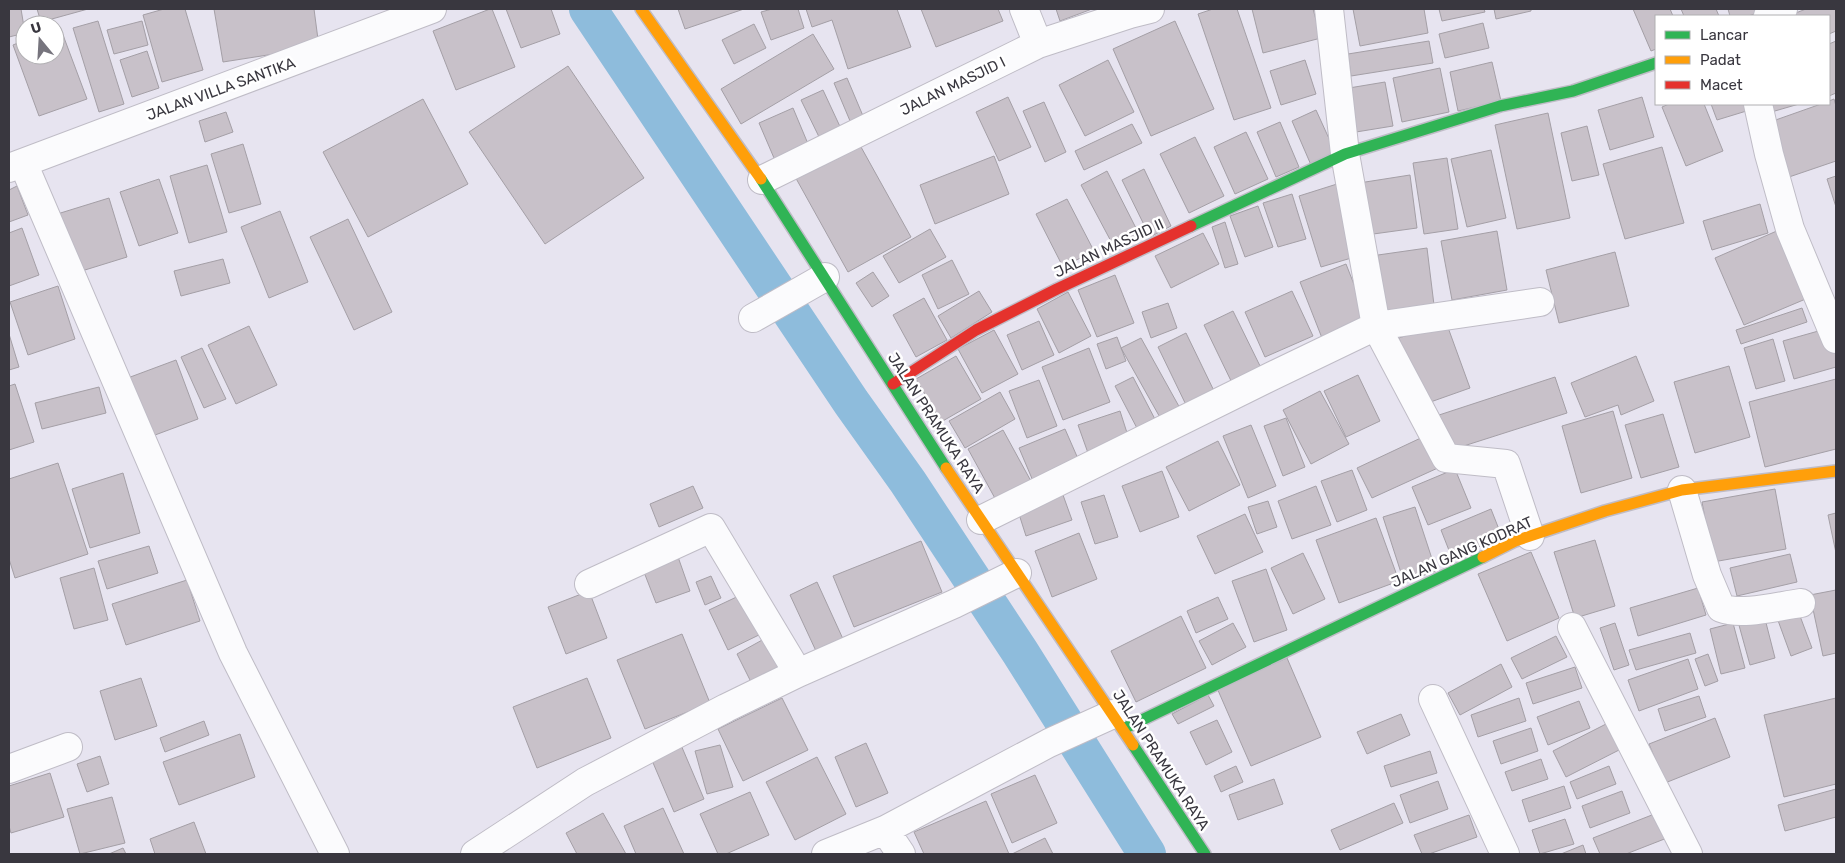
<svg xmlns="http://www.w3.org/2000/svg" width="1845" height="863" font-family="Rubik,sans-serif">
<rect width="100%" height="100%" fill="#e7e4f0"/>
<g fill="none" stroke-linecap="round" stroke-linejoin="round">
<path stroke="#8ebcdc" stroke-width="38" d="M588 9 851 402 908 482 1020 652 1147 854"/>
</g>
<path fill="#c8c1c9" stroke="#a49fa6" d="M9 9H21L25 33 9 37Z
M37 9H88L41 22Z
M164 9H185L203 70 162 82 143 15Z
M214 9H314L319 47 223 62Z
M490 9H492L515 67 456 90 433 31Z
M506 9H551L560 34 521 48Z
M678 9H744L685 29Z
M772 9H798L804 28 771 40 761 12Z
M806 9H897L911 47 848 69 832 20 812 27Z
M921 9H998L1003 21 936 47Z
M1056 9H1092L1060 21Z
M1213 9H1237L1271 108 1234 120 1198 14Z
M1252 9H1313L1321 38 1263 53Z
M1353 9H1424L1428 33 1360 46Z
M1439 9H1484L1485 12 1442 21Z
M1494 9H1531V11L1496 19Z
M1633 9H1670L1673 16H1656V49L1651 51Z
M1681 9H1716L1719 16H1684Z
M1728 9H1771L1748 16H1730Z
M1806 9H1836V31L1829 34V16H1788Z
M98 21 124 104 99 112 73 28Z
M142 21 148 45 114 54 107 30Z
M1175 21 1214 109 1151 136 1113 49Z
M1483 23 1489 48 1445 58 1439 34Z
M754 24 766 48 734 64 722 40Z
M60 27 87 99 39 116 13 45 25 40V55H55V29Z
M813 34 834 69 741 124 721 89Z
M1429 41 1433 63 1351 76 1348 54Z
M1836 41V93L1829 96V44Z
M147 51 159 88 132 97 120 60Z
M1108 60 1134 112 1085 136 1059 85Z
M1305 60 1316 94 1281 105 1270 71Z
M1492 62 1501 101 1458 111 1450 72Z
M568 66 644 178 545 244 469 132Z
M1440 68 1449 112 1402 122 1393 78Z
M847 78 866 123 853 128 834 83Z
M1385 82 1393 126 1356 132 1349 88Z
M823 90 843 133 822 143 801 100Z
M1008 97 1031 147 999 161 976 112Z
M1642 97 1654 137 1610 150 1598 110Z
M423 99 468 184 368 237 323 152Z
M1834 99 1836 106V161L1789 177 1770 122 1821 104H1829V101Z
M1044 102 1066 152 1045 162 1023 111Z
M1669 104H1704L1723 151 1686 166 1662 107Z
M1711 104H1752L1753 109 1717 120Z
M1765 104H1799L1768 113Z
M793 108 811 151 777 165 759 123Z
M1316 110 1336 154 1311 165 1292 121Z
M226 112 233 132 205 142 199 121Z
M1548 113 1570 218 1517 229 1495 125Z
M1280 122 1299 167 1276 177 1257 132Z
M1132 124 1142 143 1084 170 1075 151Z
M1587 126 1599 175 1572 181 1561 133Z
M1246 132 1268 179 1235 194 1214 147Z
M1195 137 1224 196 1189 213 1160 154Z
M856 138 911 237 848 272 793 173Z
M243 144 261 204 229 213 211 154Z
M1662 147 1684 223 1625 239 1603 164Z
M1491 150 1506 218 1467 227 1451 159Z
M994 156 1009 194 935 224 920 185Z
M1447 158 1458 229 1424 234 1413 163Z
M207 165 227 232 189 243 170 176Z
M1144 169 1171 226 1150 237 1122 180Z
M1107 171 1139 234 1114 247 1081 185Z
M1410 175 1417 228 1366 235 1359 183Z
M1836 176V207L1827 179Z
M159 179 178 233 139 246 120 192Z
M1337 184 1358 256 1321 267 1299 196Z
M17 186 28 215 9 222V190Z
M1292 194 1306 239 1278 247 1263 203Z
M109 198 127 257 72 274 54 215Z
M1067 199 1094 251 1063 267 1036 214Z
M1760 204 1768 233 1712 250 1703 221Z
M1258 206 1273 247 1245 257 1230 216Z
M280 211 308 282 269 298 241 227Z
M348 219 392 312 354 330 310 237Z
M1225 222 1238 264 1225 268 1212 227Z
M22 228 39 275 9 286V233Z
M930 229 946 257 899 283 883 256Z
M1779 230 1808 298 1744 325 1715 258Z
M1497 231 1507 290 1452 300 1441 241Z
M1203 233 1219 264 1171 288 1155 256Z
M1427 248 1434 305 1386 312 1378 255Z
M1615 252 1629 306 1559 323 1546 270Z
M223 259 230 283 181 296 174 271Z
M952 260 969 294 938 309 922 275Z
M1346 264 1368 320 1322 338 1300 282Z
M873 272 889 296 872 307 856 283Z
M1115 275 1134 323 1097 337 1078 290Z
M58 286 75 339 28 355 10 302Z
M979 291 992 312 951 338 938 316Z
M1292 291 1313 336 1265 357 1245 312Z
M1068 292 1091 336 1059 353 1037 309Z
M924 298 947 340 916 357 893 315Z
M1168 303 1177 328 1151 338 1142 312Z
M1802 308 1807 322 1741 344 1736 330Z
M1233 311 1263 372 1234 387 1204 325Z
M1039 321 1054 355 1022 370 1007 335Z
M1446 322 1470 388 1422 405 1399 338Z
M249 326 277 385 236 404 208 345Z
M1829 328 1836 351V367L1794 379 1783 341Z
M994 330 1018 374 982 393 958 349Z
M1186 333 1216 395 1188 409 1158 347Z
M9 334 19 367 9 370Z
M1117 337 1126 361 1106 369 1097 344Z
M1141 338 1181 410 1162 421 1121 348Z
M1773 339 1785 381 1756 389 1744 348Z
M202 348 226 399 204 408 181 357Z
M1089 348 1110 402 1063 420 1042 367Z
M956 356 981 399 941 422 916 379Z
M1636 356 1654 401 1621 415 1618 405 1585 417 1571 383Z
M176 360 198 419 147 438 125 379Z
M1729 366 1750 437 1695 453 1674 382Z
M1358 375 1380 421 1346 437 1324 391Z
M1133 377 1157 423 1139 432 1115 386Z
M1555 377 1567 413 1448 451 1436 416Z
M1836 379V449L1765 467 1749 402Z
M1039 380 1057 426 1027 438 1009 391Z
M15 384 34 442 9 450V386Z
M99 387 106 413 42 429 35 403Z
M1320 391 1349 444 1311 464 1283 410Z
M1000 392 1015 419 965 448 949 421Z
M1120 411 1129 439 1088 453 1078 425Z
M1613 411 1632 478 1581 493 1562 426Z
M1663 414 1679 467 1641 478 1625 425Z
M1286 418 1305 467 1283 476 1264 426Z
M1251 425 1276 486 1248 498 1223 436Z
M1065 429 1079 461 1033 481 1019 448Z
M1003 430 1032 483 997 502 968 449Z
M1425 436 1440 467 1372 498 1357 468Z
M1218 441 1240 485 1189 511 1166 467Z
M58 463 88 554 15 578 9 559V479Z
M1455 469 1471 508 1428 525 1412 487Z
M1352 470 1367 510 1337 522 1321 481Z
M1162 471 1179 517 1140 532 1122 486Z
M123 473 140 533 90 548 72 489Z
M693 486 703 508 659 527 650 504Z
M1316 486 1331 525 1292 539 1278 501Z
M1775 489 1786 549 1713 562 1702 502Z
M1063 495 1072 520 1026 536 1018 511Z
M1104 495 1118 537 1095 544 1081 502Z
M1268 501 1277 527 1257 534 1248 507Z
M1415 507 1436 571 1404 582 1383 517Z
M1491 509 1502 537 1452 558 1441 530Z
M1836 513V553L1828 515Z
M1245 514 1263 552 1215 574 1197 536Z
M1376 518 1399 581 1339 603 1316 540Z
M1079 533 1097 579 1052 597 1035 551Z
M1595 540 1615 606 1575 618 1554 552Z
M921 541 942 592 854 627 833 576Z
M149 546 158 573 107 589 98 561Z
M1531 552 1559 618 1507 641 1478 574Z
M1303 553 1325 599 1293 614 1271 568Z
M677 554 690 591 656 603 642 567Z
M1790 554 1797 582 1737 596 1730 568Z
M94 568 108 620 74 629 60 578Z
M1266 569 1287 630 1254 642 1232 581Z
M711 576 721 598 705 605 696 582Z
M187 580 200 621 126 645 112 604Z
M817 582 843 639 816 651 790 595Z
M1698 588 1706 615 1638 636 1630 608Z
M1836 590V653L1823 656 1810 595Z
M589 591 607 638 566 654 548 607Z
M745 593 763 633 728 650 709 610Z
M1218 597 1228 619 1196 633 1187 611Z
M1797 608 1812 648 1791 656 1776 615Z
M1763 611 1775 658 1750 665 1737 618Z
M1181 616 1206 668 1136 702 1111 651Z
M1233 623 1246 647 1212 665 1199 641Z
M1615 623 1629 665 1614 670 1600 628Z
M1733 623 1745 668 1721 674 1710 629Z
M1690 633 1696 653 1636 670 1629 650Z
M682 634 710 703 645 729 617 660Z
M773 634 789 663 751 682 737 654Z
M1556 636 1567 657 1522 679 1511 658Z
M1708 654 1718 681 1705 686 1695 659Z
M1287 658 1321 737 1251 766 1217 688Z
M1688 659 1698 689 1639 711 1628 680Z
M1501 664 1512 687 1460 715 1448 693Z
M1575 667 1582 688 1533 704 1526 683Z
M141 678 157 726 115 740 100 691Z
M587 678 611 738 537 768 513 707Z
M1208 695 1214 706 1178 724 1172 714Z
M1699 696 1706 717 1665 731 1658 709Z
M782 698 808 750 743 781 718 729Z
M1519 698 1526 721 1478 737 1471 715Z
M1836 698V784L1784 797 1764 715Z
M1579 701 1590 728 1548 745 1537 717Z
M1401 714 1410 735 1367 754 1357 732Z
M1715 718 1730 757 1665 783 1649 744Z
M1217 720 1232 752 1206 765 1190 732Z
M204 721 209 735 165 752 160 738Z
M1608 723 1621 749 1566 777 1553 751Z
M1531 728 1538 751 1501 764 1493 741Z
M240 734 255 777 179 805 163 762Z
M866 743 888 793 856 807 835 757Z
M681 745 704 799 674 812 651 758Z
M720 745 733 787 707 794 695 751Z
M1430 751 1437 773 1391 787 1384 766Z
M100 756 109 784 87 792 77 764Z
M817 757 846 814 795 840 766 782Z
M1541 759 1548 779 1512 791 1505 772Z
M1236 766 1243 782 1221 792 1214 776Z
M1609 766 1616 784 1577 799 1570 782Z
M50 773 64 817 11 833 9 826V786Z
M1035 775 1057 823 1012 843 991 794Z
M1274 779 1283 804 1238 820 1229 795Z
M1438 781 1448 809 1410 823 1400 795Z
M1564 786 1571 808 1529 822 1522 800Z
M1836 789V817L1785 831 1778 805Z
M1622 791 1630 813 1590 828 1582 806Z
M750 792 769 835 726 854H718L700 814Z
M112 797 125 843 80 854 67 809Z
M986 801 1009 854H924L914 832Z
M1394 803 1403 823 1340 850 1331 830Z
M663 808 684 854H636L624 826Z
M603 813 626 854H577L566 833Z
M1657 813 1667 838 1626 854H1600L1593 838Z
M1469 815 1477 837 1429 854H1422L1414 835Z
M1565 819 1574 844 1540 854 1532 830Z
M194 822 206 854H155L150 839Z
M1045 838 1053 854H1012Z
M1583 845 1586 854H1561Z
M123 848 126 854H109Z"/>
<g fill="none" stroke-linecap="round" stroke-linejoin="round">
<g stroke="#bfbcc6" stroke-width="30">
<path id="street" d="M1024 9 1038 44
M1329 9 1345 154 1376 326 1446 458 1506 464 1530 536
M1768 16 1783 9
M1758 104 1769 154 1790 229 1836 339
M23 163 233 653 335 854
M9 168 432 9
M762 180 1038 44 1130 14 1150 9
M753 318 825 277
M1682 490 1707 575 1721 608C1742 616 1778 606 1801 603
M981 520 1272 376 1376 326 1540 302
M589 584 711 528 798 673
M1572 627 1688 854
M1433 699 1505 854
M9 769 68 747
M885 830 901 854
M475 854 585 782 726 708 798 673 954 604 1017 573
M826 854 885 830 1049 743 1113 714"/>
</g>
<g stroke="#bfbcc6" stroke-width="14">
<path id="fast" d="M761 179 946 468
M1191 226 1345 154 1500 106 1573 91 1656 63
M1123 729 1483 557
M1133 745 1205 854"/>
</g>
<g stroke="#bfbcc6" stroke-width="14">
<path id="slow" d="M641 9 761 179
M946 468 1133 745
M1483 557 1515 541 1605 511 1682 490 1836 471"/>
</g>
<g stroke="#bfbcc6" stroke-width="14">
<path id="jam" d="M893 384 976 330 1057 289 1191 226"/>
</g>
<use href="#street" stroke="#fbfbfd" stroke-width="28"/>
<use href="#fast" stroke="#30b455" stroke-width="11"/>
<use href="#slow" stroke="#ff9f0a" stroke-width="11"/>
<use href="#jam" stroke="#e5322d" stroke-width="11"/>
</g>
<g text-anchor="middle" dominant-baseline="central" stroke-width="5" stroke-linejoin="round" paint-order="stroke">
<g font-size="15" fill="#39373f" stroke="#fff">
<text transform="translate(953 86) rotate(-26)">JALAN MASJID I</text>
<text transform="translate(221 89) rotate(-20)">JALAN VILLA SANTIKA</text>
<text transform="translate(1109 248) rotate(-25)">JALAN MASJID II</text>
<text transform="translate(936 423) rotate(57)">JALAN PRAMUKA RAYA</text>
<text transform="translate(1462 552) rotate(-24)">JALAN GANG KODRAT</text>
<text transform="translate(1161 760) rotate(57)">JALAN PRAMUKA RAYA</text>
</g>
</g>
<rect width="1845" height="863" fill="none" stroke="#39373f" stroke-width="20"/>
<rect x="1655" y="15" width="175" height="90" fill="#ffffff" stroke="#b0afb2"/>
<rect x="1665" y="31" width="25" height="8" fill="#30b455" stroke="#b0afb2"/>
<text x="1700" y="40" font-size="15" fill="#39373f">Lancar</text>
<rect x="1665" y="56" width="25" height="8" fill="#ff9f0a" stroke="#b0afb2"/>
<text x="1700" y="65" font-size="15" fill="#39373f">Padat</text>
<rect x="1665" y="81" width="25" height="8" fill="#e5322d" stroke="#b0afb2"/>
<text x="1700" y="90" font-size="15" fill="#39373f">Macet</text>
<g transform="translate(40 40) rotate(342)"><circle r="24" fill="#ffffff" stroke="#b0afb2"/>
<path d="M0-4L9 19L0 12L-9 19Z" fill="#76747d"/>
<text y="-8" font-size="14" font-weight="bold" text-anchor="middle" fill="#39373f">U</text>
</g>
</svg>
